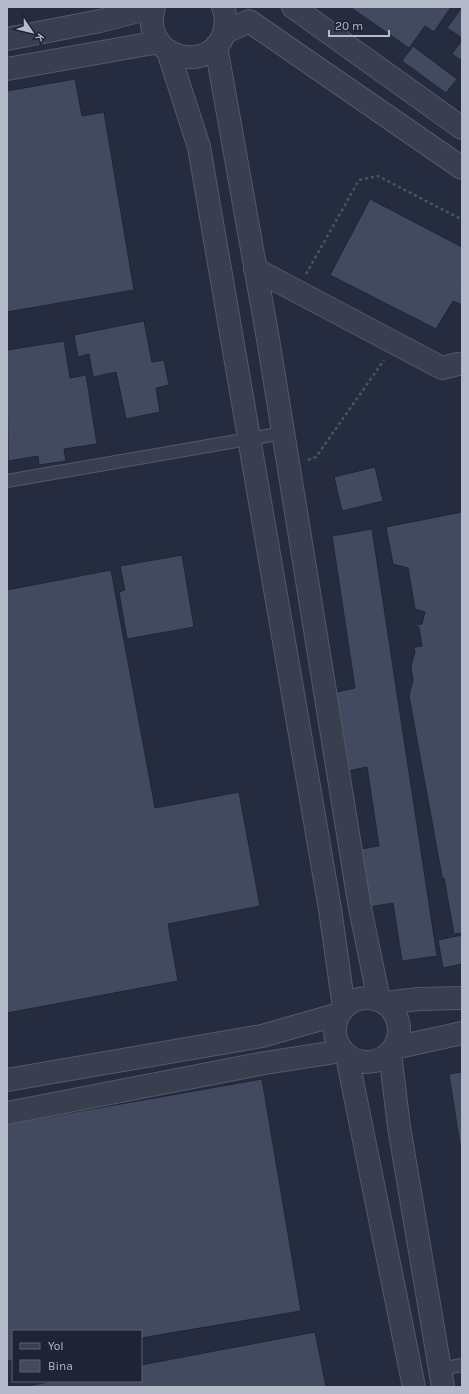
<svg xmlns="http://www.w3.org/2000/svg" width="469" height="1394" font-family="Karla,sans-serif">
<rect width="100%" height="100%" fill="#252c3f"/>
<path fill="#414a5e" stroke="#202636" d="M350 7H451L434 32 425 26 409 48Z
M462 7V38L447 28Z
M462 40V61L452 54Z
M413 46 457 79 446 93 402 61Z
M75 79 82 116 104 112 134 290 7 312V91Z
M370 199 462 247V280L461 282 462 283V305L453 301 436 329 330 275Z
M144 321 152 362 164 360 169 385 156 388 160 412 126 419 116 372 93 377 89 354 78 357 74 335Z
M64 341 70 378 86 375 97 444 64 449 66 461 39 465 38 456 8 461 7 350Z
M375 467 383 501 342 511 334 477Z
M462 512V933L454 934 444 878 443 882 409 696 413 680 411 666 415 652 414 647 422 646 419 627 413 625 422 624 425 612 415 609 408 568 393 564 386 527Z
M372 529 437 956 402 961 393 903 363 908 354 850 379 846 367 767 344 772 332 693 355 688 332 536Z
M182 555 194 627 127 639 119 592 125 590 120 566Z
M111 570 155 808 239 792 260 906 168 924 178 981 7 1013V590Z
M462 935V964L443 968 438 940Z
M462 1072V1158L449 1074Z
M262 1079 301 1311 141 1338V1331H13V1360L7 1361V1124Z
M315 1332 326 1387H22L53 1381H141V1365Z"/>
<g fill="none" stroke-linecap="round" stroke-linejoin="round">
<g stroke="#545a6a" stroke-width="14">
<path id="lane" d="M7 481 283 433
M440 1369 462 1365"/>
</g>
<g stroke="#545a6a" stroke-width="24">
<path id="street" d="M154 7C153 11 152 15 152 19 150 64 218 72 225 28 226 21 226 14 223 7
M293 7 462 128
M224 33 249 21 462 168
M7 39 100 21 154 7
M216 46 268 339 360 908 379 1000
M168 51 199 147 330 909 344 1008
M7 69 159 42
M255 269 442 368 458 364
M335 1030a32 32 0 1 1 64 0a32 32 0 1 1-64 0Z
M385 1003 419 999 462 998
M394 1048 462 1033
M390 1053 399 1127 443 1387
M347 1056 414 1387
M7 1080 262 1036 339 1014
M7 1113 265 1063 342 1051"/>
</g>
<path stroke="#45575d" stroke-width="2.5" stroke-dasharray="3 3" stroke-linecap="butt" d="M306 274 359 180 378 176 457 217 462 219
M308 460 316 457 384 360"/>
<use href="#lane" stroke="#393f4f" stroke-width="12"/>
<use href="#street" stroke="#393f4f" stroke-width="22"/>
</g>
<rect width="469" height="1394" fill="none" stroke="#b5baca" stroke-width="16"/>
<rect x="12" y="1330" width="130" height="52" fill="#1e2434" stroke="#5a6070"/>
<rect x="20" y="1343" width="20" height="6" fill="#393f4f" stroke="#5a6070"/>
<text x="48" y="1350" font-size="12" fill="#b5baca">Yol</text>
<rect x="20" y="1360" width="20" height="12" fill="#414a5e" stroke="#5a6070"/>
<text x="48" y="1370" font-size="12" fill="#b5baca">Bina</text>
<g transform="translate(32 32) rotate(125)" stroke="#1e2434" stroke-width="3" paint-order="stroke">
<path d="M0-3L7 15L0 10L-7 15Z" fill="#b5baca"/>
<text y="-6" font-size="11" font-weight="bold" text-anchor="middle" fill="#b5baca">K</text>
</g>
<path d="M329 30v6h60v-6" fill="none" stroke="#b5baca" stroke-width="2"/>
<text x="335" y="30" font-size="12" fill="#b5baca" stroke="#1e2434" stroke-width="3" paint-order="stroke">20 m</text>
</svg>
